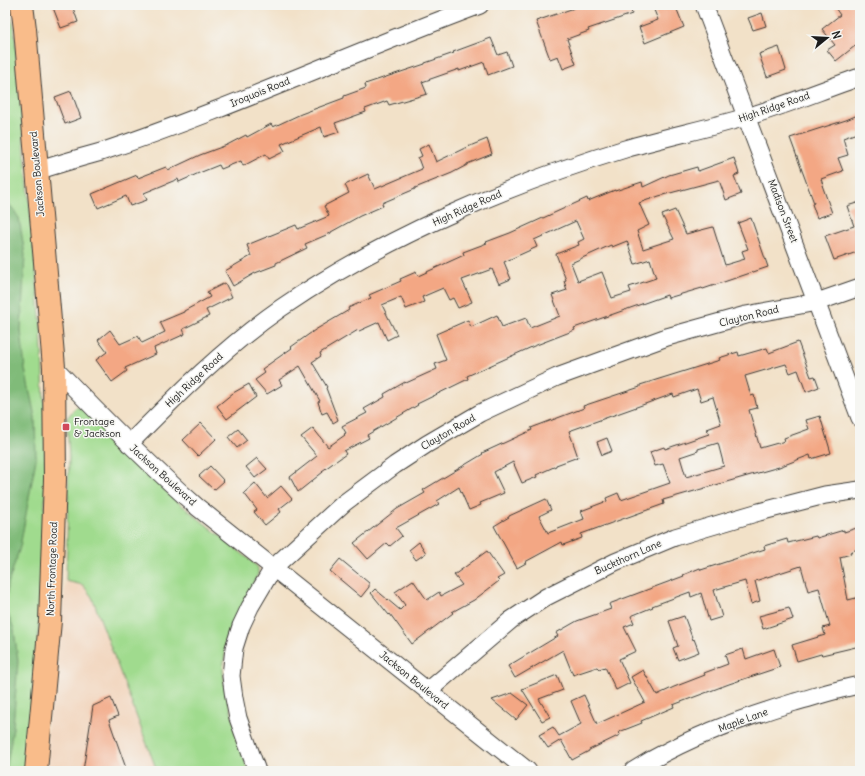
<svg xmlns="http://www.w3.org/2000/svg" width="865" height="776" font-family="Delius,sans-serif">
<rect width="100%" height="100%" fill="#f6f6f2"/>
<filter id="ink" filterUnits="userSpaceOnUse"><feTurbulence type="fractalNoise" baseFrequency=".025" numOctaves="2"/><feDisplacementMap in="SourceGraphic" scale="8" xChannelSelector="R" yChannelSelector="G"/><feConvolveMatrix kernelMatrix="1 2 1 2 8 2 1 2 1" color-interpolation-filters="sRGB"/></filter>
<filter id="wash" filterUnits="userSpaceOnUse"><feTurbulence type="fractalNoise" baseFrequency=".012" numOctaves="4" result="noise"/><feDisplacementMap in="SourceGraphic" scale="16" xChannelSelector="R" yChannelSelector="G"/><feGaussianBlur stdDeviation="0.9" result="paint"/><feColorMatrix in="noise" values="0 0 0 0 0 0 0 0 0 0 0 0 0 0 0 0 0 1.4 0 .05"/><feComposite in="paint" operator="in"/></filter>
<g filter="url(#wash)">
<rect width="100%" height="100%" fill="#f2e1c8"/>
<path fill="#f2d5bd" d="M66 581 83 585 92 597 157 771H42Z"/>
<path fill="#a0db8e" stroke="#5e7c55" d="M5 5 14 26 24 143 41 326 46 450 43 579 26 771H5Z
M76 407 84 409 173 498 255 564 258 568V574L243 604 226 646 223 670 225 689 248 771H157L92 597 83 585 66 581 69 458 67 418Z"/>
<path fill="#80bb79" stroke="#4e6c4a" d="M5 198 19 218 25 255 21 330 25 369 35 417 36 459 20 547 8 584 5 606Z
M5 607 14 629 18 661 13 728 6 771H5Z"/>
<g id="blocks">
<path fill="#f3a784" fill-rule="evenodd" d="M52 5H72L78 22 61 28Z
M583 5H629L632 14 588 29 589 31 567 39 576 64 563 69 558 56 550 59 536 21Z
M652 5H675L684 27 645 43 639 27 658 20Z
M833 5H855L860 12V42L836 61 827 50 835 45 822 29 840 15Z
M762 13 766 26 753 30 748 18Z
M491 38 498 55 507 52 512 66 488 75 484 62 459 71V69L422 82 427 94 389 105 387 101 365 109 366 112 335 123 339 132 324 137 321 127 281 144 285 151 269 159 266 154 243 166 241 161 221 169 219 165 199 173 179 182 178 179 144 193 147 200 130 206 126 196 98 208 92 194 137 175 138 178 166 167 168 170 200 155 227 145 246 135 247 137 271 124 273 127 301 114 344 98V96L366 88 365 84 425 64V63L454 53 453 52Z
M779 47 786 70 767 77 759 54Z
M71 91 81 118 65 124 55 97Z
M860 114V132L843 138 848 155 838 158 843 171 821 179 823 185H822L832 213 817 218 812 204 814 203 790 138 846 120Z
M487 139 492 154 467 164V165L452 173 415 188V189L382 203 383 206 360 216 331 232V233L305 244 307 248 276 263V265L255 273 233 286 225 271 251 256 247 245 296 225 298 229 329 216 324 206 349 193 345 185 368 174 375 189 422 169 418 158 422 156 419 149 429 144 436 162 465 148Z
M734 158 739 174 734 176 741 194 726 200 719 180 659 196 639 203 649 225 637 231 643 249 674 239 662 215 675 210 686 234 713 227 725 265 745 259 742 251 748 249 738 223 751 218 768 267 703 289 702 288 668 298 667 295 574 328 575 330 534 346 467 376 468 379 417 404 418 405 367 435 369 438 344 451 346 454 322 471 323 472 298 492 290 477 317 456 301 437 313 428 328 447 345 435 344 434 346 433 342 426 367 413 364 409 385 397 384 394 405 382 406 383 437 369 435 364 446 360 436 334 468 320 471 327 497 315 502 327 526 318 530 328 560 316 552 295 567 290 564 281 566 280 556 254 579 245 578 242 584 239 576 221 534 240 537 247 504 262 511 279 499 284 492 269 462 280 472 302 458 308 453 298 449 300 443 288 422 297 424 302 406 309 401 297 382 305 397 335 387 340 379 322 359 331 358 330 320 353 321 356 312 362 327 387 326 388 338 420 333 423 327 412 322 414 318 402 320 401 300 366 279 380 282 385 267 394 255 380 265 373 262 369 292 348 291 347 315 330 349 310 348 308 371 298 369 295 401 281 400 279 416 272 418 276 464 255 463 252 487 243 486 242 510 233 587 198 588 201 615 190V191L642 182 643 187 669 175 697 167 698 171ZM627 241 635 264 650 259 656 278 629 287 631 292 612 298 602 272 578 281 571 263 611 245 612 247Z
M860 202V251L834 260 825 236 854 226 847 206Z
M225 283 232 297 206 310 209 316 183 329 185 334 154 348 156 354 125 368 127 371 112 382 96 360 107 352 98 340 110 330 120 344 138 336 142 343 165 332 160 322 184 312V311L210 297 207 292Z
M798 342 811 377 815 376 819 387 806 392 798 370 790 373 786 364 745 376 751 396 754 395 757 408 749 410 760 448 785 441 784 438 809 429 806 420 820 416 831 453 811 459 810 455 779 467 663 500 664 504 581 534 582 538 563 545 562 542 525 562 526 563 517 568 494 526 509 517V516L546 499 551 510 539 516 548 533 584 519 581 511 607 501 606 498 618 493 621 500 670 483 663 464 655 466 650 452 664 447 665 449 709 434 707 429 721 424 713 397 701 401 697 389 674 397 673 394 569 431 578 457 556 465V466L536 475 537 477 522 483 513 462 494 472 504 493 480 503 481 505 469 510 459 487 437 501 439 504 396 528 402 536 390 546 387 543 368 559 354 543 397 509 425 493 423 490 483 454 482 453 532 430 531 428 584 408 583 406 640 387V385L720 360 719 358 738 352 739 356 767 348 769 353ZM718 443 724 466 686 477 680 457 698 451V449Z
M249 384 256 397 227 419 217 406 233 393Z
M201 423 216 439 198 456 183 440Z
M238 429 247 440 237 448 228 437Z
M607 438 612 451 602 455 597 442Z
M257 458 267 469 255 478 246 467Z
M210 466 224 481 214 490 199 476Z
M255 483 267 498 281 486 292 499 279 509 281 512 265 525 254 512 257 510 244 493Z
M860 527V548L850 552 851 554 840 557 848 600 860 597V646L822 655 821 654 797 661 792 645 825 635 823 628 830 626 819 588 808 591 801 566 755 581 760 601 751 604 745 581 714 590 722 617 709 621 701 593 691 597 690 592 652 606 653 607 631 616 634 623 624 627 636 651 619 659 630 683 616 690 605 667 599 669 597 667 573 675 563 650 515 678 508 666 558 636 556 633 577 621 611 609 609 604 684 576 683 575 700 568 701 570 765 549 764 546 787 539 788 543 816 536 817 538 844 530V532Z
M419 542 426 553 416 560 409 550Z
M487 551 504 575 497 579 499 581 474 600 452 612 453 613 412 644 390 614 389 615 371 593 375 589 400 610 405 605 395 592 413 580 427 600 439 592 441 596 462 585 454 575Z
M340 559 369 583V587L361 597 330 571Z
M789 608 793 619 763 629 759 616Z
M684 616 693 640 694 639 699 652 678 660 673 648 678 646 669 621Z
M743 649 746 659 774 649 780 667 729 684 673 705 674 707 641 721 642 723 619 732 620 735 589 750V751L572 760 561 740 548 748 539 735 553 727 559 736 581 724 571 701 584 695 597 724 645 702 631 677 643 670 657 695 674 687 705 675 704 673 728 664 725 655Z
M557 675 563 690 539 699 550 717 542 721 522 689Z
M512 693 528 705 516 720 492 700Z
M111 698 118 716 109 720 127 771H83L93 706Z"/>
</g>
</g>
<g filter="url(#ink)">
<use href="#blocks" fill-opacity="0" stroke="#3c3a36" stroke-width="1"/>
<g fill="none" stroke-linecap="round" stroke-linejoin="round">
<g stroke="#3c3a36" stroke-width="19">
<path id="minor" d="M704 5 860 418
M37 171C58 164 79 158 101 152 230 109 353 52 480 5
M54 367C100 415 146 462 196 506L528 771
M129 444C177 395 225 347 281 308 383 238 507 185 625 149 665 137 706 129 746 117 784 106 822 90 860 77
M428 691 511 620 546 597 615 562 675 537 759 512 825 495 860 490
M257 771 238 718 234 698 231 676 234 648 241 626 250 607 273 568 344 503 395 465 427 444 480 413 557 377 667 337 746 315 817 302 860 287
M633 771C683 739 739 719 795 702 817 696 838 689 860 685"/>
</g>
<g stroke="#3c3a36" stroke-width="24">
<path id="major" d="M22 5 25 29 54 367 55 479 50 621 36 771"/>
</g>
<use href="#minor" stroke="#fff" stroke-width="17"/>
<use href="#major" stroke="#f9bc8a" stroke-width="22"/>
</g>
</g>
<rect fill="#d1495b" stroke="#f6f6f2" stroke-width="1.5" x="62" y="423" width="8" height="8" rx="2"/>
<g text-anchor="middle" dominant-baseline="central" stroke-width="3" stroke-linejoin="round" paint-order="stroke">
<g font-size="10" fill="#1c1c1c" stroke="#f6f6f2">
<text transform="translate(260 92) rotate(-22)">Iroquois Road</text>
<text transform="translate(774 107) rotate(-19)">High Ridge Road</text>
<text transform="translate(37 174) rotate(-95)">Jackson Boulevard</text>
<text transform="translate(467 208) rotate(-24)">High Ridge Road</text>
<text transform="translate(783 211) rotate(69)">Madison Street</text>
<text transform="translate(749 316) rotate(-14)">Clayton Road</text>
<text transform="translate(194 380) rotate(-43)">High Ridge Road</text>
<text transform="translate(448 432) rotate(-30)">Clayton Road</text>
<text transform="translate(163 475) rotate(42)">Jackson Boulevard</text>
<text transform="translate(628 557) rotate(-24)">Buckthorn Lane</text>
<text transform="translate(52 569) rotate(-88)">North Frontage Road</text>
<text transform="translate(414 680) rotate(39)">Jackson Boulevard</text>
<text transform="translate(743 720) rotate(-20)">Maple Lane</text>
</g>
<g font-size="10" fill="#1c1c1c" stroke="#f6f6f2" text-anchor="start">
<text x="74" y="421">Frontage<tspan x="74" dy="12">&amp; Jackson</tspan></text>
</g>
</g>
<rect width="865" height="776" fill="none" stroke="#f6f6f2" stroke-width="20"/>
<g transform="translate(827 38) rotate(72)" stroke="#f6f6f2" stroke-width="3" paint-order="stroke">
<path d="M0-3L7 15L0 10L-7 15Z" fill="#1c1c1c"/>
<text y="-6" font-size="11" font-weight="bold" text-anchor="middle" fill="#1c1c1c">N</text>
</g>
</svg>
